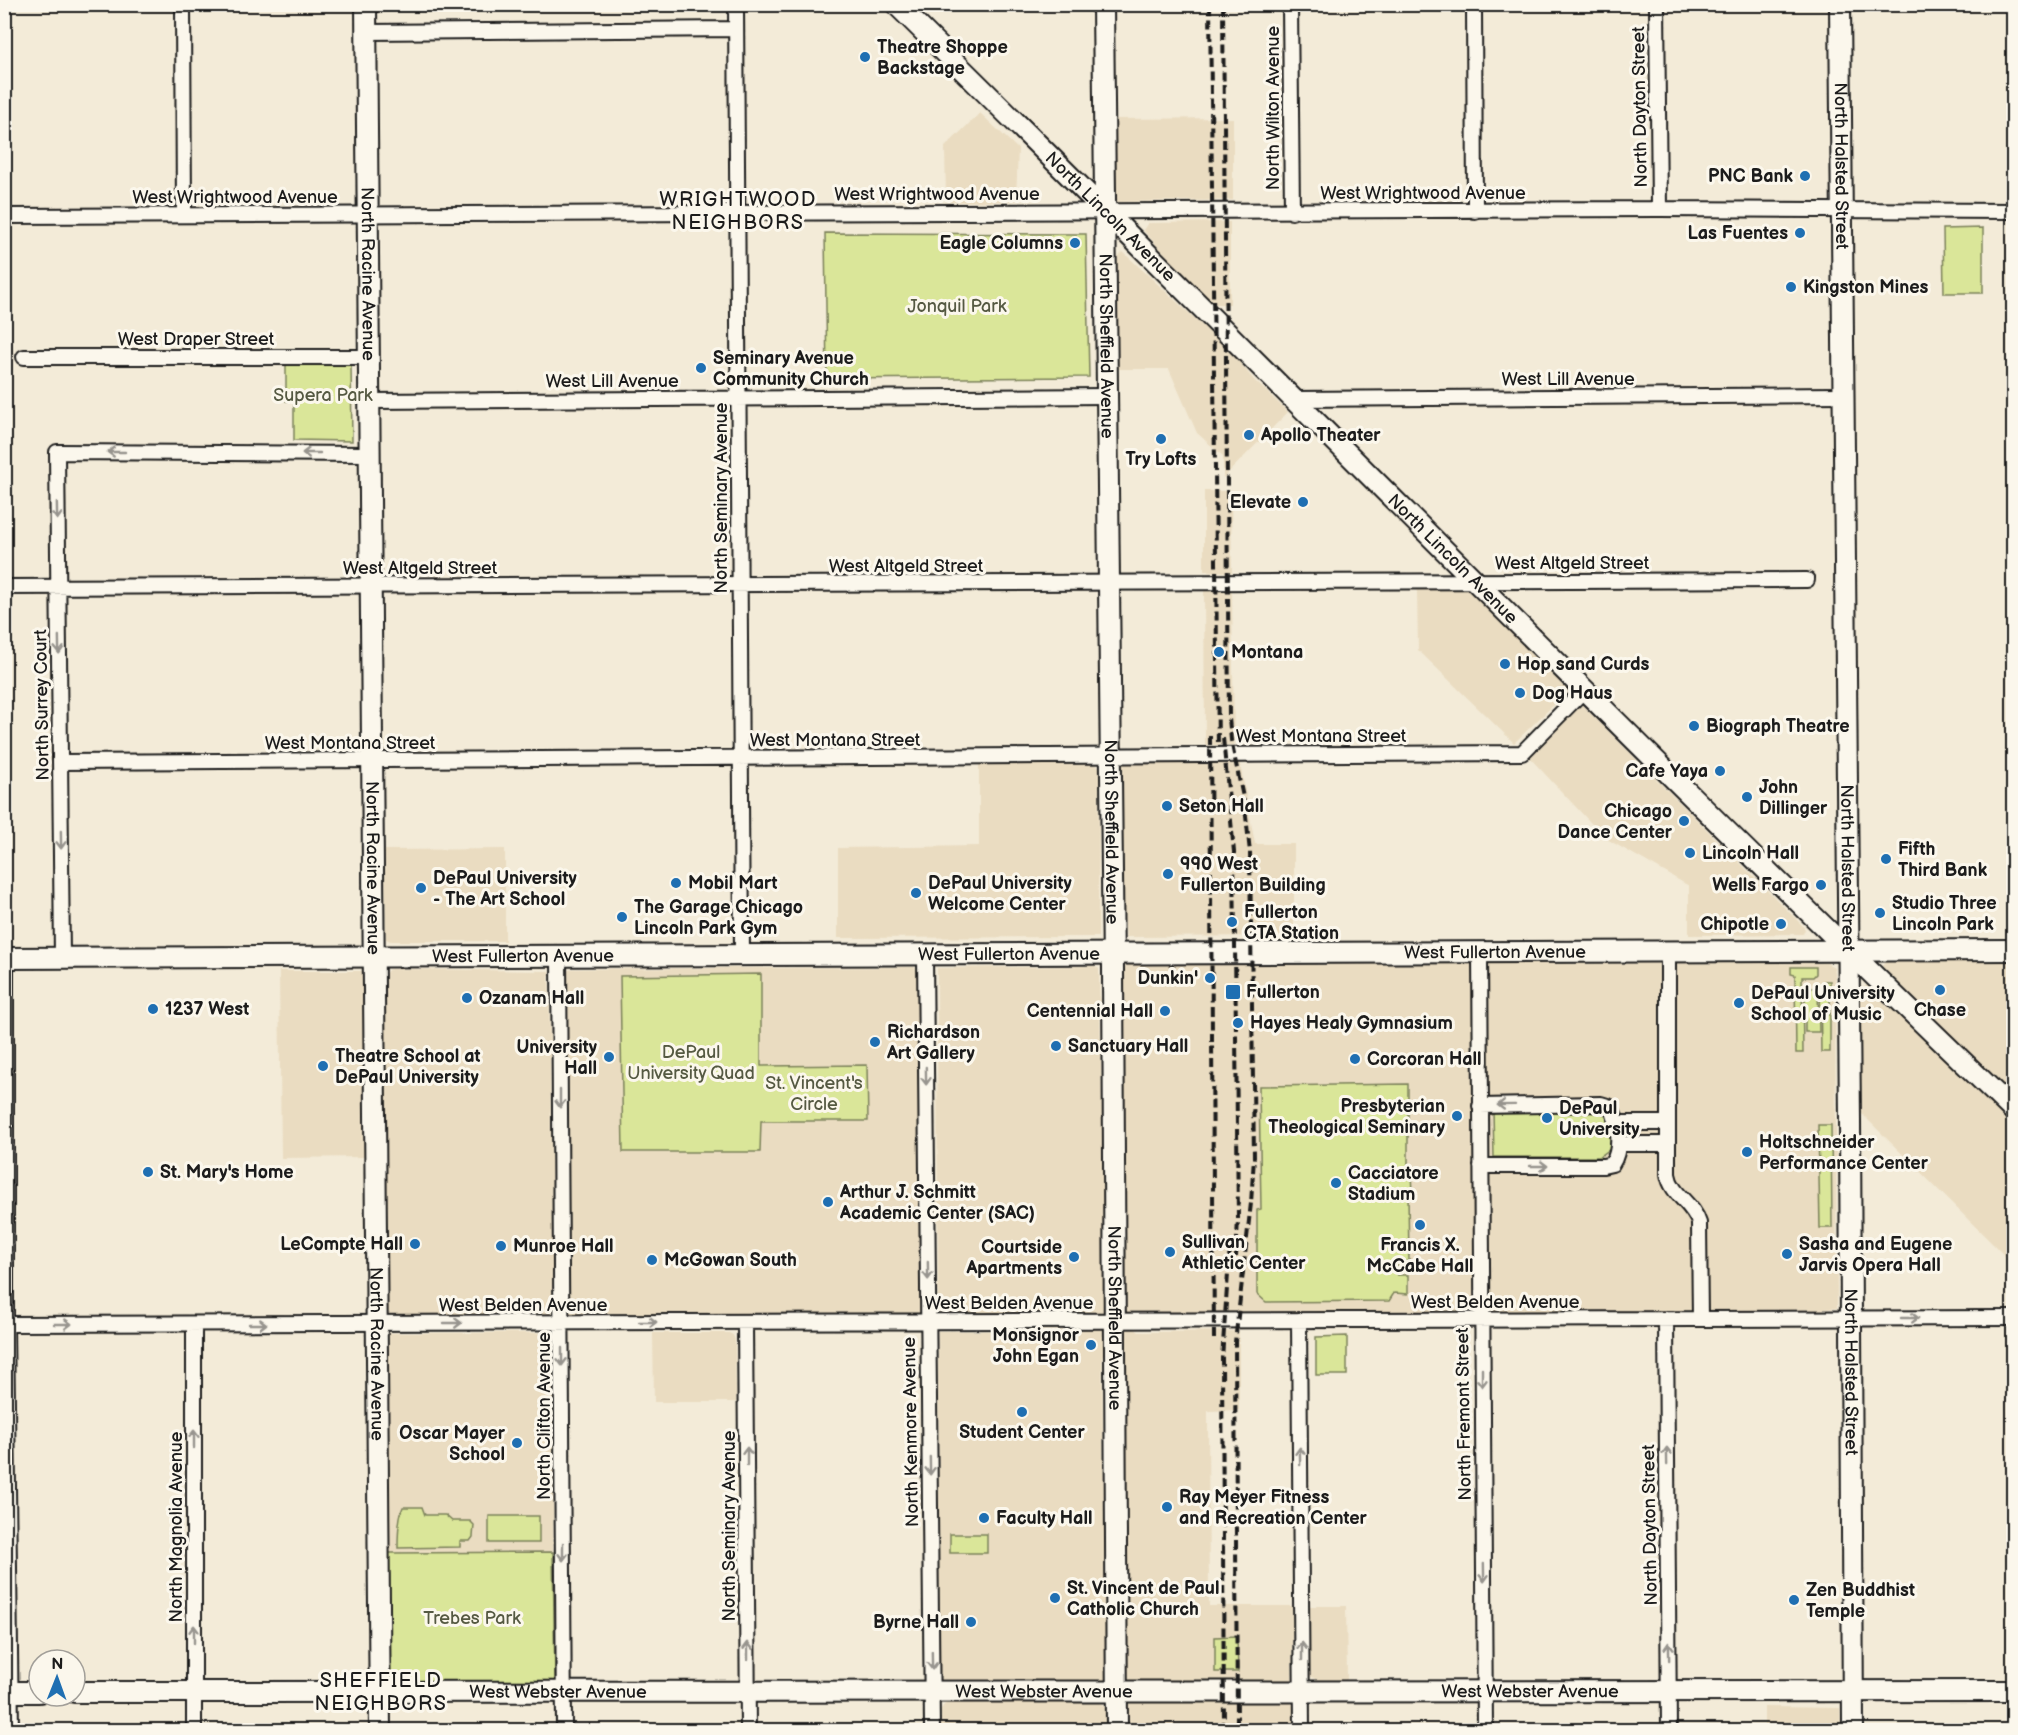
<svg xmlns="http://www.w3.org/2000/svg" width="2018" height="1735" font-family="'Balsamiq Sans',sans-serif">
<rect width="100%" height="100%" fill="#f3ebd8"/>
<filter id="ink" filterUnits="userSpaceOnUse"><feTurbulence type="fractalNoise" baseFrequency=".0167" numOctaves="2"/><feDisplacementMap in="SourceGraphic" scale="12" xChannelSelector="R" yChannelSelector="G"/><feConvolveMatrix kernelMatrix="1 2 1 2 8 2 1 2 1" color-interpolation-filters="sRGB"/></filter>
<g filter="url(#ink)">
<path fill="#eadcc1" d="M980 113 1018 149 1016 201 946 202 945 147Z
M1233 118V200L1115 202 1114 119Z
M1230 222V304H1210L1143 230 1148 223Z
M1123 252 1230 351 1254 380 1288 412 1223 478V456L1197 433 1169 369H1116L1115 260Z
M1204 491H1231L1232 572 1204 571Z
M1465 589 1470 591 1567 689V692L1564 695 1514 743 1418 650 1417 590Z
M1204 590H1232L1234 745H1205Z
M1582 705 1802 925 1805 929 1803 934 1689 935V886L1605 838 1528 756 1580 706Z
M1122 763H1240L1255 844H1294V936L1126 937 1121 875 1119 766Z
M1093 764 1099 767V771L1098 937 838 938V848L979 846V765Z
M505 849V941H391L386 939 385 850Z
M2013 960V1264L1859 1111 1858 996 1886 961Z
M1827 963 1834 967 1835 973 1837 1308 1817 1310 1468 1312H1145L1139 1315 1129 1316 1122 1311 1124 1293V967L1128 965Z
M1095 966 1099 969 1103 1158V1283L1107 1293 1106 1312 1099 1316 941 1313 938 1307 937 968Z
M914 967 919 971 920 1313 917 1315 572 1316 569 1313 567 971 571 969Z
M391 969 549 971 553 1309 549 1316H390L388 1313 385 974 388 970Z
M279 971H362L364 974 365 1157 281 1158Z
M1084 1327 1103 1329 1106 1348 1102 1357 1106 1682H940L938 1331H1080Z
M1129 1328H1134L1139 1332 1239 1331V1410L1208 1411 1209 1606H1292V1680L1133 1682 1127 1679 1125 1356 1122 1352V1333Z
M384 1333H553V1552L389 1553 388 1364 384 1361Z
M653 1333H729L733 1335 735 1340 736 1402H654Z
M1310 1606H1346L1347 1680H1317L1310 1676Z
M1133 1702H1290L1293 1705V1730H1127V1708L1128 1704Z
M948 1703H1100L1106 1708V1730H941V1709L944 1705Z
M1764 1707 1840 1708 1841 1730H1764Z"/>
<path fill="#dae699" stroke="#7b815a" stroke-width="1.5" d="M1983 228V293H1944L1943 229Z
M825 233 1086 234 1089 377 827 379Z
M286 365H351L352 441 294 440V401H286Z
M1791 967H1816V974L1813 977H1802L1803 1053H1796L1795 975 1791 974Z
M761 974V1066L867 1065 868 1121H761L760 1152H623L620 976Z
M1824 981H1830V1052H1821L1820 984Z
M1805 988H1818L1819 1032H1805Z
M1408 1084V1171H1412L1413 1194H1408L1409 1261 1397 1262V1275H1408V1294L1394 1293 1389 1301 1266 1302 1257 1294V1210L1261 1209 1259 1086Z
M1493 1110H1599C1613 1118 1610 1134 1610 1149L1599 1157H1494Z
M1818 1125H1831L1832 1228H1820Z
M1347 1336V1375H1316V1337Z
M403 1507H422L425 1515H445L452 1521H470L474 1525 473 1537 470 1541H460V1547L398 1548C398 1536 398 1517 403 1507Z
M489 1516H539V1543H489Z
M950 1534H987V1553H950Z
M553 1552 555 1685 390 1684 389 1553Z
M1237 1636 1238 1672H1215V1637Z"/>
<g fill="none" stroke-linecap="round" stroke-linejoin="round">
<g stroke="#1c1c1c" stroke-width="18">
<path id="street" d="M183 4 184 215
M736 4 742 955
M1290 4 1292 212
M1474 4 1475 211
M1657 4 1659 209
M366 32 736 29
M4 216 1659 209 2014 211
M24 357H369
M1293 399 1843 395
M369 401 1107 396
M4 587 1807 580
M60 762 1522 753 1584 690
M1480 952 1485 1730
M1668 952V1174C1671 1195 1693 1203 1699 1223L1700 1319
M925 954 932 1730
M559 956 564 1730
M6 958V1324L11 1730
M62 958 57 452 369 454
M1480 1106 1601 1104 1611 1107C1619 1123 1622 1149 1612 1164L1603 1166H1481
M1617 1123H1668
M1618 1144H1668
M1666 1319 1669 1730
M1299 1320 1302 1730
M745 1322 748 1730
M4 1324 2014 1318
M194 1324V1730"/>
</g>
<g stroke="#1c1c1c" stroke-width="24">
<g id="secondary">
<path id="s1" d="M366 4 380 1730"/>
<path id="s2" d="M896 4C1270 372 1636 748 2014 1111"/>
<path id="s3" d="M1103 4 1113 969 1117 1730"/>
<path id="s4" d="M1840 4 1850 1120 1853 1730"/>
<path id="s5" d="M4 958 2014 950"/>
<path d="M4 1692H39"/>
<path id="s6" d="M75 1692 2014 1691"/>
</g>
</g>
<use href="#street" stroke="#fbf7ec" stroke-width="14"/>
<use href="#secondary" stroke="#fbf7ec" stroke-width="20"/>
<path stroke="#1c1c1c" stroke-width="4" stroke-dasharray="9 4.5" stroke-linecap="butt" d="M1210 4 1218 748
M1223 4 1229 718 1231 740 1245 807 1250 852 1254 1158 1251 1203 1235 1342 1237 1730
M1210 736 1214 1339
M1223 738 1234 852 1238 1219 1236 1257
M1224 1730 1222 1358 1230 1246"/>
</g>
<defs><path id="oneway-shaft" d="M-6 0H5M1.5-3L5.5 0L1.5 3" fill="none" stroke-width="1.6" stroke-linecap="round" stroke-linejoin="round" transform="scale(1.5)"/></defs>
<g stroke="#97948e">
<use href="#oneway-shaft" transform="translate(116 452) rotate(-180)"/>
<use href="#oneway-shaft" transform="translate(311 453) rotate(-180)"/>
<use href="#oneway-shaft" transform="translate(57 511) rotate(89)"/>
<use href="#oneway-shaft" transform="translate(59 645) rotate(89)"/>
<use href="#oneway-shaft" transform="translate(61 840) rotate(89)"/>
<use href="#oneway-shaft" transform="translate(926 1076) rotate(89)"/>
<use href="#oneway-shaft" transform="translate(560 1099) rotate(90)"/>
<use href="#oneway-shaft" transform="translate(1506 1105) rotate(179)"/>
<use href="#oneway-shaft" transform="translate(1539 1166)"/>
<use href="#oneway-shaft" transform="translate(928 1271) rotate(89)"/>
<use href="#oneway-shaft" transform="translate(1910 1318)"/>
<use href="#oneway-shaft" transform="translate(648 1322)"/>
<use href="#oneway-shaft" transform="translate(453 1323)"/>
<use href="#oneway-shaft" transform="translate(63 1324)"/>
<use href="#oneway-shaft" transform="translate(258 1324)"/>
<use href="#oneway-shaft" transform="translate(562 1357) rotate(90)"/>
<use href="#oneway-shaft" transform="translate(1482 1378) rotate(90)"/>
<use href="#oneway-shaft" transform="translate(194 1439) rotate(-90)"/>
<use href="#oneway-shaft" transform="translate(747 1456) rotate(-90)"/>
<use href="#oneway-shaft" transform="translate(1300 1456) rotate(-91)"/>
<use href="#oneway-shaft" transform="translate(1667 1456) rotate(-91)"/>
<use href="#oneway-shaft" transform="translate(930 1466) rotate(89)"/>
<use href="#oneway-shaft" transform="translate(563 1552) rotate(90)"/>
<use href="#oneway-shaft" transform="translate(1484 1573) rotate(89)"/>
<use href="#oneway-shaft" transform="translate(194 1634) rotate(-90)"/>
<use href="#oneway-shaft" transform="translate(748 1651) rotate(-90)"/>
<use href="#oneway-shaft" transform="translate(1302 1651) rotate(-90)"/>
<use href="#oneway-shaft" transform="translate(1669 1651) rotate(-91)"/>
<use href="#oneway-shaft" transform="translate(932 1661) rotate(89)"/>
</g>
</g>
<g fill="#1f6fb2" stroke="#fbf7ec" stroke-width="2">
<circle cx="865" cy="57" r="6"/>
<circle cx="1805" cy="176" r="6"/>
<circle cx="1800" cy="233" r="6"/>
<circle cx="1075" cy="243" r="6"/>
<circle cx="1791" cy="287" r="6"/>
<circle cx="701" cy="368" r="6"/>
<circle cx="1249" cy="435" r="6"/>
<circle cx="1161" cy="439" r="6"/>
<circle cx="1303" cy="502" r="6"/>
<circle cx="1219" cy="652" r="6"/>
<circle cx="1505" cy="664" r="6"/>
<circle cx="1520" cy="693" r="6"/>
<circle cx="1694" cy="726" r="6"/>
<circle cx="1720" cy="771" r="6"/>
<circle cx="1747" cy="797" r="6"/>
<circle cx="1167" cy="806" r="6"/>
<circle cx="1684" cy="821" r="6"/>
<circle cx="1690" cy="853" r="6"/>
<circle cx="1886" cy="859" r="6"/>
<circle cx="1168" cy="874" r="6"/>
<circle cx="676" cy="883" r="6"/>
<circle cx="1821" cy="885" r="6"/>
<circle cx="421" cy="888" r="6"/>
<circle cx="916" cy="893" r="6"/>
<circle cx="1880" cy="913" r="6"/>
<circle cx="622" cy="917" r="6"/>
<circle cx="1232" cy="922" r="6"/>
<circle cx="1781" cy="924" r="6"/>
<circle cx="1210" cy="978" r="6"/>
<circle cx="1940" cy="990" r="6"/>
<rect x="1225" y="984" width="16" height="16" rx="3"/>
<circle cx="467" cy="998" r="6"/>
<circle cx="1739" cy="1003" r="6"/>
<circle cx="153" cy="1009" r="6"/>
<circle cx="1165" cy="1011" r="6"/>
<circle cx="1238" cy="1023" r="6"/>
<circle cx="875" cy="1042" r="6"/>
<circle cx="1056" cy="1046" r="6"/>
<circle cx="609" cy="1057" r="6"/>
<circle cx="1355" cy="1059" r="6"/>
<circle cx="323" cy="1066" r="6"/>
<circle cx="1457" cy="1116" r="6"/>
<circle cx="1547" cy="1118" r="6"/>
<circle cx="1747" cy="1152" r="6"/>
<circle cx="148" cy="1172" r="6"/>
<circle cx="1336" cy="1183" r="6"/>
<circle cx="828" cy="1202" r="6"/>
<circle cx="1420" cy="1225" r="6"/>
<circle cx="415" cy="1244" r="6"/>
<circle cx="501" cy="1246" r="6"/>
<circle cx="1170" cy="1252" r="6"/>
<circle cx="1787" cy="1254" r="6"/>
<circle cx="1074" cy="1257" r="6"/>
<circle cx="652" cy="1260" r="6"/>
<circle cx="1091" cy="1345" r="6"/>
<circle cx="1022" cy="1412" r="6"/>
<circle cx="517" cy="1443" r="6"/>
<circle cx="1167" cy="1507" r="6"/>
<circle cx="984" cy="1518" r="6"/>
<circle cx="1055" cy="1598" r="6"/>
<circle cx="1794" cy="1600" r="6"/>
<circle cx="971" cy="1622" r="6"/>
</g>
<g text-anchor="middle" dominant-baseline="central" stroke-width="6" stroke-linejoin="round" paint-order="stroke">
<g font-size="18" font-weight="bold" fill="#1c1c1c" stroke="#fbf7ec" text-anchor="start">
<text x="877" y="47">Theatre Shoppe<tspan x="877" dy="21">Backstage</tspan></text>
<text x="1793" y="176" text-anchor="end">PNC Bank</text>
<text x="1788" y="233" text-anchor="end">Las Fuentes</text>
<text x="1063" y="243" text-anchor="end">Eagle Columns</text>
<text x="1803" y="287">Kingston Mines</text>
<text x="713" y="358">Seminary Avenue<tspan x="713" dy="21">Community Church</tspan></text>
<text x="1261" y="435">Apollo Theater</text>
<text x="1161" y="459" text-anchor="middle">Try Lofts</text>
<text x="1291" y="502" text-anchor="end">Elevate</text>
<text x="1231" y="652">Montana</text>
<text x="1517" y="664">Hop sand Curds</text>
<text x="1532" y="693">Dog Haus</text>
<text x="1706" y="726">Biograph Theatre</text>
<text x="1708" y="771" text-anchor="end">Cafe Yaya</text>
<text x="1759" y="787">John<tspan x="1759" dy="21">Dillinger</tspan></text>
<text x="1179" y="806">Seton Hall</text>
<text x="1672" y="811" text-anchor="end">Chicago<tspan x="1672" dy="21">Dance Center</tspan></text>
<text x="1898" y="849">Fifth<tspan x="1898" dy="21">Third Bank</tspan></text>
<text x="1702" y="853">Lincoln Hall</text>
<text x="1180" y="864">990 West<tspan x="1180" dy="21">Fullerton Building</tspan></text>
<text x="433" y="878">DePaul University<tspan x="433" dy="21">- The Art School</tspan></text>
<text x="688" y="883">Mobil Mart</text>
<text x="928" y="883">DePaul University<tspan x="928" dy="21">Welcome Center</tspan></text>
<text x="1809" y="885" text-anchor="end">Wells Fargo</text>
<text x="1892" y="903">Studio Three<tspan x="1892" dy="21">Lincoln Park</tspan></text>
<text x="634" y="907">The Garage Chicago<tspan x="634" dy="21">Lincoln Park Gym</tspan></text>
<text x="1244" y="912">Fullerton<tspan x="1244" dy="21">CTA Station</tspan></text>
<text x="1769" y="924" text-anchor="end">Chipotle</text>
<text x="1198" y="978" text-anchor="end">Dunkin'</text>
<text x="1246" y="992">Fullerton</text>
<text x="1751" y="993">DePaul University<tspan x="1751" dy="21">School of Music</tspan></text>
<text x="479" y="998">Ozanam Hall</text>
<text x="165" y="1009">1237 West</text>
<text x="1940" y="1010" text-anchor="middle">Chase</text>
<text x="1153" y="1011" text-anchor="end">Centennial Hall</text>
<text x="1250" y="1023">Hayes Healy Gymnasium</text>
<text x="887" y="1032">Richardson<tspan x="887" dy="21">Art Gallery</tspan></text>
<text x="1068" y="1046">Sanctuary Hall</text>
<text x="597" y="1047" text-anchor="end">University<tspan x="597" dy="21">Hall</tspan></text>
<text x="335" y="1056">Theatre School at<tspan x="335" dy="21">DePaul University</tspan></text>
<text x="1367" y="1059">Corcoran Hall</text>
<text x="1445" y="1106" text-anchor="end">Presbyterian<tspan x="1445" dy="21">Theological Seminary</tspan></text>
<text x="1559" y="1108">DePaul<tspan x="1559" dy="21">University</tspan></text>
<text x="1759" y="1142">Holtschneider<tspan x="1759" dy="21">Performance Center</tspan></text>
<text x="160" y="1172">St. Mary's Home</text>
<text x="1348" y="1173">Cacciatore<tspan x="1348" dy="21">Stadium</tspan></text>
<text x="840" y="1192">Arthur J. Schmitt<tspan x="840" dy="21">Academic Center (SAC)</tspan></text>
<text x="1182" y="1242">Sullivan<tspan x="1182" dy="21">Athletic Center</tspan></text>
<text x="403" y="1244" text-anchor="end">LeCompte Hall</text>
<text x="1799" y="1244">Sasha and Eugene<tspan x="1799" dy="21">Jarvis Opera Hall</tspan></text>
<text x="1420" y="1245" text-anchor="middle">Francis X.<tspan x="1420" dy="21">McCabe Hall</tspan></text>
<text x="513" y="1246">Munroe Hall</text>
<text x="1062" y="1247" text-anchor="end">Courtside<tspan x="1062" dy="21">Apartments</tspan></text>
<text x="664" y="1260">McGowan South</text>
<text x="1079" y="1335" text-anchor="end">Monsignor<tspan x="1079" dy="21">John Egan</tspan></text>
<text x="1022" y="1432" text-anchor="middle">Student Center</text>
<text x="505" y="1433" text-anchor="end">Oscar Mayer<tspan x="505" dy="21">School</tspan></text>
<text x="1179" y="1497">Ray Meyer Fitness<tspan x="1179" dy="21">and Recreation Center</tspan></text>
<text x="996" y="1518">Faculty Hall</text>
<text x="1067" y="1588">St. Vincent de Paul<tspan x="1067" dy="21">Catholic Church</tspan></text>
<text x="1806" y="1590">Zen Buddhist<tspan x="1806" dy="21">Temple</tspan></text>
<text x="959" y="1622" text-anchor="end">Byrne Hall</text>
</g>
<g font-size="18" fill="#1c1c1c" stroke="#fbf7ec">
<text transform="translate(1640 107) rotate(-91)">North Dayton Street</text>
<text transform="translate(1273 108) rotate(-90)">North Wilton Avenue</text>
<text stroke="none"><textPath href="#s4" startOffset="162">North Halsted Street</textPath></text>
<text x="1423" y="193">West Wrightwood Avenue</text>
<text x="937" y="194">West Wrightwood Avenue</text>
<text x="235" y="197">West Wrightwood Avenue</text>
<text stroke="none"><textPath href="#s2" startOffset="302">North Lincoln Avenue</textPath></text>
<text stroke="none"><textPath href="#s1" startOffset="270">North Racine Avenue</textPath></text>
<text x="196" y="339">West Draper Street</text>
<text stroke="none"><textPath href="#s3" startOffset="342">North Sheffield Avenue</textPath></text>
<text x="1568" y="379">West Lill Avenue</text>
<text x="612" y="381">West Lill Avenue</text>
<text transform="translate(721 498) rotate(-90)">North Seminary Avenue</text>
<text stroke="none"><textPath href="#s2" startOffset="786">North Lincoln Avenue</textPath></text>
<text x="1572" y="563">West Altgeld Street</text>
<text x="906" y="566">West Altgeld Street</text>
<text x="420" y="568">West Altgeld Street</text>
<text transform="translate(42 705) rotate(-91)">North Surrey Court</text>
<text x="1321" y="736">West Montana Street</text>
<text x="835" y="740">West Montana Street</text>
<text x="350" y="743">West Montana Street</text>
<text stroke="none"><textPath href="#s3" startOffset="828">North Sheffield Avenue</textPath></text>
<text stroke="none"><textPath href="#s4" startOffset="864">North Halsted Street</textPath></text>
<text stroke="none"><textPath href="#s1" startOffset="864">North Racine Avenue</textPath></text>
<text stroke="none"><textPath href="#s5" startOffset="1491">West Fullerton Avenue</textPath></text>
<text stroke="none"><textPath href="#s5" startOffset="1005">West Fullerton Avenue</textPath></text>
<text stroke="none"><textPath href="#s5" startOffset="519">West Fullerton Avenue</textPath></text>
<text x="1495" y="1302">West Belden Avenue</text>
<text x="1009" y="1303">West Belden Avenue</text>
<text x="523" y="1305">West Belden Avenue</text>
<text stroke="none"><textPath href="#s3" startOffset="1314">North Sheffield Avenue</textPath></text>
<text stroke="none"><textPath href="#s1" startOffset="1350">North Racine Avenue</textPath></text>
<text stroke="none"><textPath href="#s4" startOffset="1368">North Halsted Street</textPath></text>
<text transform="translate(1464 1414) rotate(-91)">North Fremont Street</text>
<text transform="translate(544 1416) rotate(-90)">North Clifton Avenue</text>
<text transform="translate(911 1432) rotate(-91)">North Kenmore Avenue</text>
<text transform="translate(1650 1525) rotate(-91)">North Dayton Street</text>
<text transform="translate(729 1526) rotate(-90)">North Seminary Avenue</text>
<text transform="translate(176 1527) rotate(-90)">North Magnolia Avenue</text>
<text stroke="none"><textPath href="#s6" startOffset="1455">West Webster Avenue</textPath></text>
<text stroke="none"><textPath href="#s6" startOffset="969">West Webster Avenue</textPath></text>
<text stroke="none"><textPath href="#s6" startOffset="483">West Webster Avenue</textPath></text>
</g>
<g font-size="18" fill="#555942" stroke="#fbf7ec">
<text x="957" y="306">Jonquil Park</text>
<text x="323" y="395">Supera Park</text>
<text x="691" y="1052">DePaul<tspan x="691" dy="21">University Quad</tspan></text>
<text x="814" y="1083">St. Vincent's<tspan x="814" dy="21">Circle</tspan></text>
<text x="472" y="1618">Trebes Park</text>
</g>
<g font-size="20" letter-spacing="1.5" fill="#1c1c1c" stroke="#fbf7ec">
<text x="738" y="200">WRIGHTWOOD<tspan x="738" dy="23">NEIGHBORS</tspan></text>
<text x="381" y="1681">SHEFFIELD<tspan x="381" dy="23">NEIGHBORS</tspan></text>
</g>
</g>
<rect width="2018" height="1735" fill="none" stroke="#fbf7ec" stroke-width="24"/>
<rect x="12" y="12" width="1994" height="1711" fill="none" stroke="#1c1c1c" stroke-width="2" filter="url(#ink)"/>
<g transform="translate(57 1678) rotate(1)"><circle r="28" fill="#fbf7ec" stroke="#a29f99" stroke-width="1.5"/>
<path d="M0-4.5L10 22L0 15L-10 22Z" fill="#1f6fb2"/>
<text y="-9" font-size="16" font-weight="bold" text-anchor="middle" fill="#1c1c1c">N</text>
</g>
</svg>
